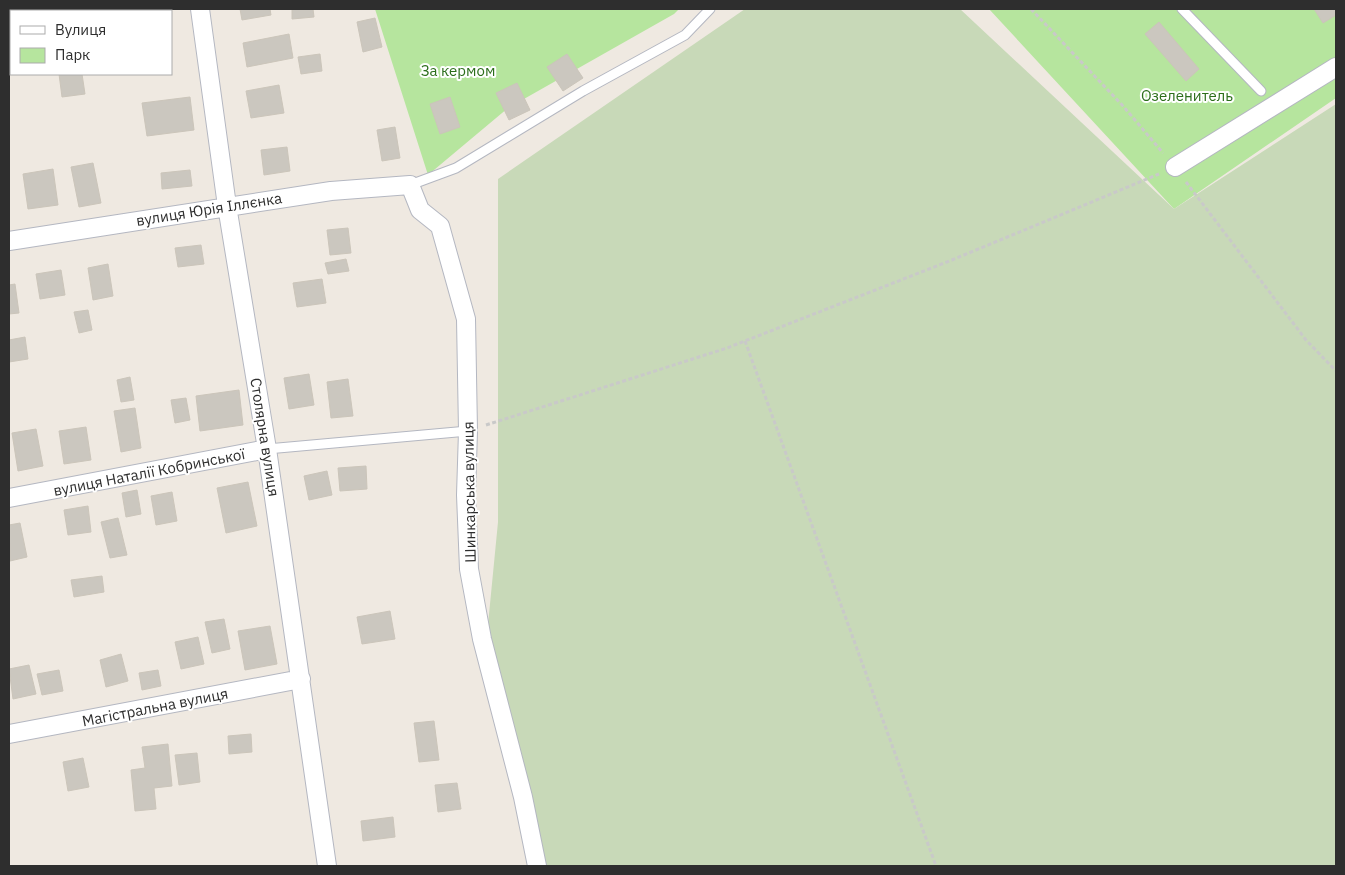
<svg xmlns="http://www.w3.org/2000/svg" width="1345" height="875" font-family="'IBM Plex Sans',sans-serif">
<rect width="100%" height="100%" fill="#efe9e1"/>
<path fill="#b6e59e" d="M375 9H679L674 14 508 108 428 175Z
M989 9H1336V98L1174 209Z"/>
<path fill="#c8d9b8" d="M745 9H960L1174 209 1336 104V866H543L486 645 498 522V179Z"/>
<path fill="#cbc7bf" stroke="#cbc5ba" d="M138 9H168V11H138Z
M240 9H270L271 15 242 20Z
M292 9H313L314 17 292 19Z
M1314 9H1336V15L1323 23Z
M375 18 382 47 363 52 357 22Z
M1159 22 1199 69 1186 81 1145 34Z
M9 27H11V64H9Z
M289 34 293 58 247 67 243 43Z
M320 54 322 71 301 74 298 57Z
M567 54 583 78 563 91 547 67Z
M59 74H82L85 94 62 97Z
M517 83 530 110 509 120 496 93Z
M279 85 284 113 251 118 246 91Z
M190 97 194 130 147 136 142 103Z
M450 97 460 127 440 134 430 104Z
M395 127 400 158 382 161 377 130Z
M287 147 290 171 264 175 261 150Z
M93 163 101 203 79 207 71 167Z
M53 169 58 205 28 209 23 174Z
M190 170 192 186 162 189 161 173Z
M348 228 351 253 330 255 327 230Z
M201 245 204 264 178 267 175 248Z
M346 259 349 271 328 274 325 263Z
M108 264 113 296 93 300 88 268Z
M61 270 65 295 40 299 36 274Z
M322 279 326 303 297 307 293 283Z
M15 284 19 313 9 314V285Z
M88 310 92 330 79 333 74 312Z
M25 337 28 359 9 362V340Z
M309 374 314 405 289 409 284 378Z
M130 377 134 400 121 402 117 380Z
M348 379 353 416 331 418 327 382Z
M239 390 243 425 200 431 196 396Z
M186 398 190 420 175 423 171 400Z
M135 408 141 448 121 452 114 411Z
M86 427 91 460 64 464 59 431Z
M36 429 43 466 18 471 12 433Z
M366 466 367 489 340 491 338 468Z
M327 471 332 495 309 500 304 476Z
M248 482 257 526 226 533 217 488Z
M137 490 141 514 126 517 122 493Z
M172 492 177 521 156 525 151 496Z
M88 506 91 532 68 535 64 510Z
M118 518 127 555 110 558 101 522Z
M20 523 27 557 10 561 9 525Z
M102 576 104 592 74 597 71 580Z
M390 611 395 639 362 644 357 617Z
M224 619 230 649 212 653 205 622Z
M270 626 277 664 245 670 238 631Z
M198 637 204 664 181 669 175 642Z
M121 654 128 681 106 687 100 660Z
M29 665 36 694 13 699 9 669Z
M59 670 63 691 42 695 37 674Z
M158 670 161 686 142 690 139 673Z
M434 721 439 760 419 762 414 723Z
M251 734 252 752 229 754 228 736Z
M168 744 172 786 154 788 156 809 135 811 131 770 145 768 142 747Z
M197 753 200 782 179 785 175 755Z
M83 758 89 787 68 791 63 762Z
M457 783 461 809 438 812 435 785Z
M393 817 395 837 363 841 361 821Z"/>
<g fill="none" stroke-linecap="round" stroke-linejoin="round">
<g stroke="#b4b7c1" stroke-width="11">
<path id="service" d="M1182 9 1261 91
M410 185 456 168 583 91 685 35 710 9
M267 449 468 431"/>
</g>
<g stroke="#b4b7c1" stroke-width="20">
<path id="minor" d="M200 9 227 206 267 449 327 866
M1175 167 1336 67
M9 241 331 191 410 185 420 210 440 226 466 319 468 431 466 495 469 569 482 639 523 797 537 866
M9 498 267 449
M9 734 301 679"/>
</g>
<path stroke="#c9c9c9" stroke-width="3" stroke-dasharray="4 2.5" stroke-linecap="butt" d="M1031 9 1123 106 1163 153
M1186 182 1306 340 1336 371
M745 341 936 866
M486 425 727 348 952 260 1159 174"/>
<use href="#service" stroke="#fff" stroke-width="9"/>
<use href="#minor" stroke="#fff" stroke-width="18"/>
</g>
<g text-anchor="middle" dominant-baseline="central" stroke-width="4" stroke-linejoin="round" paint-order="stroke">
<g font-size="15" fill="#2c6e1b" stroke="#fff">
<text x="458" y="70">За кермом</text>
<text x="1187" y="95">Озеленитель</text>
</g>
<g font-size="15" fill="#2e2e2e" stroke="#fff">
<text transform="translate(209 209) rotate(-9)">вулиця Юрія Іллєнка</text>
<text transform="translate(265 437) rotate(81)">Столярна вулиця</text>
<text transform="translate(149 472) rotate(-11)">вулиця Наталії Кобринської</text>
<text transform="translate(469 492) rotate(-91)">Шинкарська вулиця</text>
<text transform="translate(155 707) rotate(-11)">Магістральна вулиця</text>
</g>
</g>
<rect width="1345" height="875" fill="none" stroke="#2e2e2e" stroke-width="20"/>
<rect x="10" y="10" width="162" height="65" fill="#ffffff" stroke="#ababab"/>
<rect x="20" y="26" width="25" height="8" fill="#ffffff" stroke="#ababab"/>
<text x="55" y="35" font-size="15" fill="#2e2e2e">Вулиця</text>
<rect x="20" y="48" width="25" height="15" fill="#b6e59e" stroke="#ababab"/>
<text x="55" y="60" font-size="15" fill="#2e2e2e">Парк</text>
</svg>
